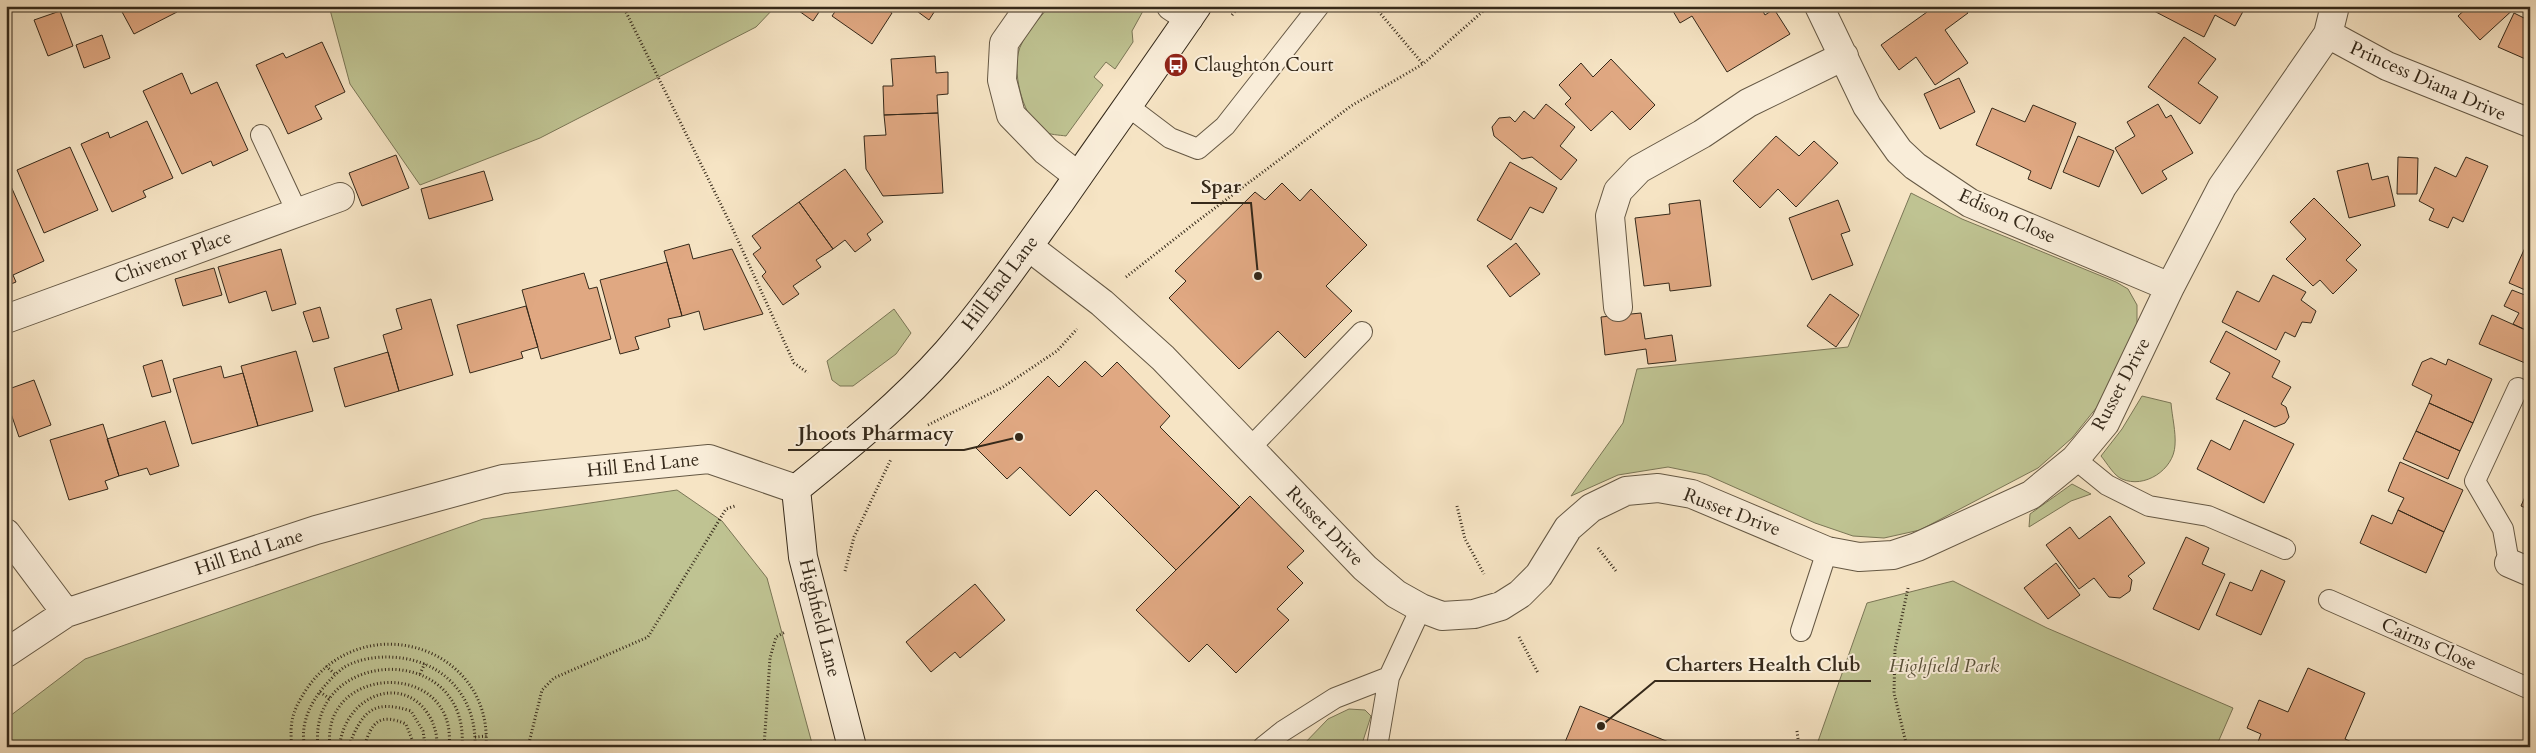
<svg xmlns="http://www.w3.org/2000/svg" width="2536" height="753" font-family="Cardo,serif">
<rect width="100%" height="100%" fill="#f6e4c4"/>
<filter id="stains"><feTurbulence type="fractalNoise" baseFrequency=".004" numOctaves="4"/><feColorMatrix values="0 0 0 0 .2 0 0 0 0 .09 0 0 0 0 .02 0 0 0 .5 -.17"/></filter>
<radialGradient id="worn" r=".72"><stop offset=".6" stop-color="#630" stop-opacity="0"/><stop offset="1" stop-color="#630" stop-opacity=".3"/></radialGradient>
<path fill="#bfc392" stroke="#7a7656" d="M329 6H776L756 27 540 138 420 185 350 84Z
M1050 6H1138L1143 11 1132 31 1133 42 1115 69 1106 62 1094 77 1103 85 1066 136C1060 135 1049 135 1043 131 1024 119 1013 76 1018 54 1021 38 1039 18 1050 6Z
M1911 193 1962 219 2116 282 2128 289 2137 305V329L2097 407 2072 438 2038 468 1920 530 1884 538 1853 536 1815 523 1707 475 1668 467 1618 475 1571 496 1623 423 1637 369 1848 347Z
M894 309 911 333 896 354 853 386H840L832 380 827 361Z
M2142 396 2171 403C2172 416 2176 432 2175 445 2174 470 2144 489 2122 479 2114 476 2107 463 2101 456L2122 429Z
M2072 484 2091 494 2071 501 2029 527 2030 514Z
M677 490 722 521 767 578 813 747H6V719L85 659 483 519Z
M1953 581 2047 628 2233 708 2216 747H1816L1867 603Z
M1349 709 1365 710 1371 716 1361 747H1301L1328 719Z"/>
<path fill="#e0a882" stroke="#35291a" d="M128 6H174L177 12 134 34 121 10Z
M792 6H823L813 21Z
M839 6H882L892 13 872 44 832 16Z
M910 6H938L929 20Z
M1670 6H1760L1765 15 1774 9 1790 34 1727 72 1692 16 1680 23Z
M1963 6 1968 13 1945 30 1968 63 1935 85 1916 57 1899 70 1881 45 1927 12 1923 6Z
M2157 6H2246L2235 26 2215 15 2204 37 2154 11Z
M2469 6H2517L2480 40 2458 16Z
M60 11 73 46 48 56 34 20Z
M2514 13 2530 21V61L2498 47Z
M102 35 110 58 84 68 76 45Z
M2184 37 2216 59 2198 83 2218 97 2200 124 2148 87Z
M322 42 345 92 315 106 322 119 288 134 256 65 283 53 286 58Z
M935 56 936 73 948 72V94L937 95 938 113 884 115 883 86H893L891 59Z
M1611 59 1655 105 1630 130 1612 111 1591 131 1565 104 1571 98 1559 85 1581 63 1593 77Z
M182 73 191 94 217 82 248 150 213 166 211 161 182 174 143 91Z
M1959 78 1975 112 1940 129 1924 94Z
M1546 104 1575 127 1560 146 1577 160 1561 180 1532 157 1522 159 1494 136 1492 127 1499 118 1510 117 1515 122 1524 111 1534 119Z
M2158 104 2166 118 2171 115 2193 153 2162 171 2167 179 2142 194 2115 148 2135 136 2127 122Z
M2033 105 2076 123 2051 189 2028 179 2031 171 1976 145 1992 108 2025 122Z
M938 113 943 193 883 196 866 169 864 136 886 135 884 115Z
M147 121 173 178 143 191 146 197 112 212 81 144 108 132 110 138Z
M1776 136 1799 156 1814 141 1838 163 1796 207 1778 189 1760 208 1733 181Z
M2078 136 2114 151 2099 187 2063 172Z
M70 147 98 210 44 233 17 170Z
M396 155 409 188 362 206 349 173Z
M2398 157 2418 158 2417 194H2397Z
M2466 157 2488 166 2463 222 2453 217 2448 228 2429 220 2434 209 2419 201 2435 167 2456 177Z
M1510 162 1557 188 1543 213 1530 207 1511 240 1477 220Z
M2368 163 2372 180 2388 176 2395 206 2349 218 2337 171Z
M845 169 883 222 867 234 871 240 855 252 845 240 833 249 799 202Z
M484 171 493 200 429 219 421 189Z
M6 175 44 261 13 275 16 282 6 286Z
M1282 183 1300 201 1311 189 1367 245 1326 286 1352 311 1305 358 1278 331 1239 369 1169 298 1186 281 1175 271 1255 192 1265 200Z
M2314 198 2361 245 2346 260 2357 270 2333 294 2320 280 2313 286 2286 259 2306 239 2290 222Z
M1700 200 1711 286 1670 291 1669 283 1644 286 1635 218 1670 214 1669 204Z
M1838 200 1850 231 1841 234 1853 265 1812 280 1789 218Z
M799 202 833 249 816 260 821 267 793 286 799 294 783 305 762 276 766 272 753 254 761 248 752 236Z
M2528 241 2530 242V292L2509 283Z
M1516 243 1540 274 1510 297 1487 266Z
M689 244 693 259 732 249 763 314 704 330 699 311 682 316 664 251Z
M281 249 296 304 272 311 266 291 229 303 218 267Z
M667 262 682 316 668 319 670 327 635 337 639 349 620 354 600 280Z
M214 268 222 295 183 306 175 279Z
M584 273 589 289 597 287 611 339 541 359 522 290Z
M2273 275 2306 292 2301 300 2316 311 2311 323 2302 322 2295 337 2285 332 2276 350 2222 322 2237 291 2259 302Z
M2512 290 2530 297V332L2513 324 2519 313 2504 306Z
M1830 294 1859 315 1836 347 1807 326Z
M431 299 453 375 399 391 383 335 402 329 396 309Z
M526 306 538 347 521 352 523 358 470 373 457 325Z
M320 307 329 338 313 342 303 312Z
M1641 313 1645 339 1672 335 1676 361 1648 364 1646 349 1605 355 1601 317Z
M2492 315 2530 332V365L2479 344Z
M2226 331 2280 361 2272 377 2291 387 2281 404 2286 407 2289 417 2285 423 2275 427 2216 399 2230 373 2210 362Z
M296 351 313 411 258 426 241 366Z
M388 352 399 391 345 407 334 368Z
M2431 358 2446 365 2448 359 2492 379 2473 423 2429 403 2432 395 2412 385 2422 362Z
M162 360 171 392 152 397 143 366Z
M1085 361 1102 377 1117 362 1170 416 1160 427 1240 507 1176 570 1096 490 1070 516 1020 467 1007 479 976 448 1048 376 1059 387Z
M221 366 224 378 243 373 258 426 192 444 173 379Z
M34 380 51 425 19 437 6 399V390Z
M2429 403 2473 423 2460 451 2416 431Z
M2244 420 2294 444 2264 503 2197 469 2211 440 2230 450Z
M165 421 179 466 150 475 147 468 119 476 107 439Z
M103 424 119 476 105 481 108 489 69 500 50 440Z
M2416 431 2460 451 2448 479 2403 459Z
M2400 462 2463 490 2444 532 2398 510 2404 498 2388 491Z
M2530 485V510L2521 506Z
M1250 496 1304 551 1287 567 1303 583 1277 609 1289 620 1236 673 1207 644 1189 662 1136 610Z
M2398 510 2444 532 2426 573 2360 543 2372 515 2392 524Z
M2110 516 2145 563 2128 576 2132 580 2130 591 2120 598 2109 597 2094 578 2079 589 2046 545 2070 527 2079 539Z
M2186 537 2209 548 2202 564 2225 574 2199 630 2153 609Z
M2056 563 2080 595 2048 619 2024 588Z
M2261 570 2285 581 2261 635 2216 615 2230 582 2252 591Z
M975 584 1005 620 960 658 955 652 931 672 906 642Z
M2308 668 2365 693 2345 739 2363 747H2256L2261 734 2247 728 2259 700 2288 712Z
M1580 706 1681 747H1563Z
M2386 742 2397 747H2384Z"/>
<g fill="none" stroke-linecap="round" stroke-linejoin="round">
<g stroke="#655844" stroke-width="22">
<path id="lane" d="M1129 107 1170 138 1198 149 1225 126 1319 6
M261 135 297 212
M1250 448 1362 332
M2075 459 2107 485 2149 506 2208 516 2285 549
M2509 563 2503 529 2475 481 2518 388
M2329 600 2530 689
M1801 631 1827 551
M1263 747 1283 731 1335 698 1389 677
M1377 747 1389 677 1421 608"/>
</g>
<g stroke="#655844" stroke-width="30">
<path id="street" d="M1030 6 1004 43 1002 80 1011 115 1046 151 1078 176
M1171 6 1189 18
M1819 6 1867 106 1899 151 1915 166 1970 203 2170 287
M2328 34 2387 66 2530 123
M1029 247 1102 303 1163 358 1365 568 1396 594 1421 608 1442 616 1474 614 1501 606 1520 594 1539 575 1568 528 1591 508 1626 491 1658 488 1692 494 1827 551 1859 557 1893 555 1917 547 2031 495 2075 459 2105 423 2170 287 2222 187 2328 34 2335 6
M1618 307 1610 216 1618 191 1639 169 1702 134 1748 103 1844 56
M6 319 340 197
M6 533 66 613
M2509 563 2530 572
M6 653 66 613 316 530 503 479 709 459 796 489"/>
</g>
<g stroke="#35291a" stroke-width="30">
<path id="secondary" d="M852 747 803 557 796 489C849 446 902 403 947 352 988 305 1024 252 1061 201 1106 136 1152 72 1197 6"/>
</g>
<path stroke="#35291a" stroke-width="3" stroke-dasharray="1 2.5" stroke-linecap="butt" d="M623 6 730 223 794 363 808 373
M1374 6 1423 64
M1232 15 1239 6
M1126 277 1195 223 1351 106 1423 64 1489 6
M928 425 1003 387 1057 351 1077 329
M1457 506 1465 539 1484 574
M1598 548 1616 571
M845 571 854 537 891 459
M1519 637 1538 673
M326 666 336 675
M420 674 425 663
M320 692 330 699
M1797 731 1799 747
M475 737 487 736
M340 743C348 692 408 672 432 721 435 729 439 739 435 747
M292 747C289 722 293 710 306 690 361 606 493 645 486 747
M305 747C300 728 308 708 319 693 326 684 334 675 343 668 355 660 373 657 387 657 440 657 477 694 475 747
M318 747C307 647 470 640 462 747
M330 747C320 663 458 659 449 747
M333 747 340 743 349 745C363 711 373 699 411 711L423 731 425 744 423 747
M364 747C372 721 380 713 406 724L415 747
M385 747 390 743 393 747
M528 747 542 690 554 678 648 637 726 509 735 506
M764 747 770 658 776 637 785 632
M1907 747 1894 693 1895 649 1908 588"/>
<use href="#lane" stroke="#f9edd9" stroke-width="20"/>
<use href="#street" stroke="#f9edd9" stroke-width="28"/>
<use href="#secondary" stroke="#f9edd9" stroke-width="28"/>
</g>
<defs>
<g id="bus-disc" transform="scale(1.25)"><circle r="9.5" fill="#8f2418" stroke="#f9edd9"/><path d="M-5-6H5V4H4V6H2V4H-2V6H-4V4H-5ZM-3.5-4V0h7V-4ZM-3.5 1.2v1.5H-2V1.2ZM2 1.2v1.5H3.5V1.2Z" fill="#fff"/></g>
</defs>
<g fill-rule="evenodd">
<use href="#bus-disc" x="1176" y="65"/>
</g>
<g text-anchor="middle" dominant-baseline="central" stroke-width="4" stroke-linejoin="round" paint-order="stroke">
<g font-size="19" fill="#35291a" stroke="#f9edd9" text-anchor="start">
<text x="1194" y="65">Claughton Court</text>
</g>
<g font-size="19" fill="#35291a" stroke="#f9edd9">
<text transform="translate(2428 81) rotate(24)">Princess Diana Drive</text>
<text transform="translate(2007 216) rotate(25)">Edison Close</text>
<text transform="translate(173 257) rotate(-20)">Chivenor Place</text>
<text transform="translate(1000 283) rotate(-53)">Hill End Lane</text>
<text transform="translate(2121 384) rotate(-62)">Russet Drive</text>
<text transform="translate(643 465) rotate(-6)">Hill End Lane</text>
<text transform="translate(1732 512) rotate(21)">Russet Drive</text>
<text transform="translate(1325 526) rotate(46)">Russet Drive</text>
<text transform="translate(249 552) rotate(-18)">Hill End Lane</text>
<text transform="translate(820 618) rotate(76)">Highfield Lane</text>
<text transform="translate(2429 644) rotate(24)">Cairns Close</text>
</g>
<g font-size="19" font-style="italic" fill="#585038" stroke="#f9edd9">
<text x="1944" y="666">Highfield Park</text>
</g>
</g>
<path fill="none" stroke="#35291a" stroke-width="2" d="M1258 276L1251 203H1191M1019 437L964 450H788M1601 726L1655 681H1871"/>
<g fill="#35291a" stroke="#f9edd9" stroke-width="2">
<circle cx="1258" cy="276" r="5"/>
<circle cx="1019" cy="437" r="5"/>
<circle cx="1601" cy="726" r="5"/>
</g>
<g font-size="20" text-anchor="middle" font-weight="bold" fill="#35291a" stroke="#f9edd9" stroke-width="4" stroke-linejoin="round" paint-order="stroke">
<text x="1221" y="193">Spar</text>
<text x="876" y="440">Jhoots Pharmacy</text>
<text x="1763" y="671">Charters Health Club</text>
</g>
<rect width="2536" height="753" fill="none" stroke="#f6e4c4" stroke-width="25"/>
<rect x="8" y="8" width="2521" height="738" fill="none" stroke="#35291a" stroke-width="2.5"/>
<rect x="12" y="12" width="2511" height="728" fill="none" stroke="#35291a"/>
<rect width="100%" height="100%" filter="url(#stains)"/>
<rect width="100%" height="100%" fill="url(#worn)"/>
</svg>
